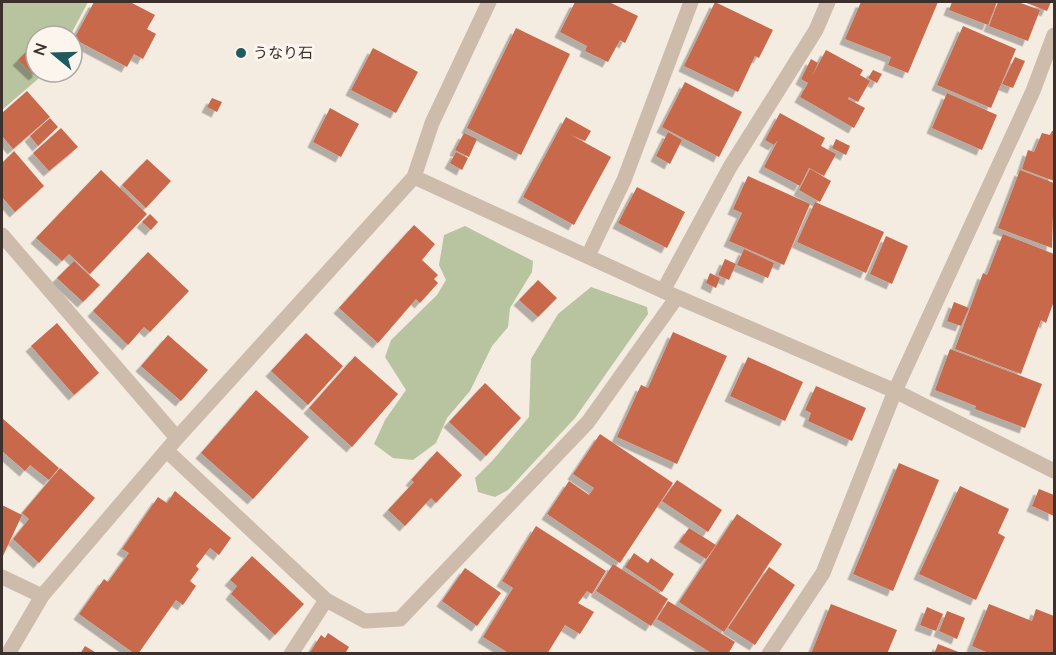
<svg xmlns="http://www.w3.org/2000/svg" width="1056" height="655" font-family="'Nunito Sans','Noto Sans JP',sans-serif">
<defs>
<filter id="shadow"><feDropShadow dx="-5.5" dy="5.5" stdDeviation="0" flood-color="#0004"/></filter>
</defs>
<rect width="100%" height="100%" fill="#f4ebe1"/>
<path fill="#b8c4a0" d="M2 2H88L70 36H36V72H46L2 110Z
M465 226 533 261 532 272 510 308 508 327 492 346 470 391 447 418 436 443 413 460 393 458 374 444 385 420 406 390 385 357 391 340 437 295 446 280 439 265 444 235Z
M591 287 647 307 648 314 575 418 508 490 495 497 478 492 475 478 493 460 529 417 531 359 558 314Z"/>
<path fill="#c8694b" filter="url(#shadow)" d="M94 2H130L155 15 147 29 156 34 143 59 134 54 127 67 74 39Z
M575 2H609L638 16 625 43 620 40 608 62 585 51 587 46 560 32Z
M715 2 773 30 759 58 755 56 738 92 684 66Z
M861 2H938L908 73 888 65 891 57 845 39Z
M952 2H997L988 25 949 10Z
M998 2H1018L1040 10 1028 41 989 26Z
M1024 2H1051L1047 11Z
M963 26 1016 49 991 108 937 85Z
M516 28 570 54 521 155 467 128Z
M35 43 38 72 34 75 18 60Z
M373 48 418 72 396 113 351 90Z
M826 50 863 70 860 75 870 81 858 102 849 97 848 99 865 108 854 128 800 97 808 83 801 79 811 59 818 63 812 76Z
M1015 57 1025 61 1013 88 1002 84Z
M873 70 882 74 877 83 868 78Z
M685 82 742 112 719 157 662 127Z
M27 91 50 117 13 149 2 136V113Z
M947 93 997 115 982 150 932 128Z
M212 98 222 102 217 112 207 107Z
M330 108 359 124 341 157 313 142Z
M780 113 825 138 821 146 836 154 824 176 809 168 800 186 764 167 778 140 774 145 765 140Z
M566 117 591 131 585 141 571 135 611 157 574 225 523 197Z
M50 118 58 127 38 146 30 136Z
M61 128 78 147 49 171 33 153Z
M1052 131H1054V181L1022 169 1028 150 1034 152 1042 133 1050 135Z
M668 132 682 140 670 164 656 156Z
M464 133 477 139 469 157 455 150Z
M836 139 850 146 846 155 832 148Z
M14 151 44 186 15 212 2 197V163Z
M456 152 468 158 462 170 450 163Z
M147 159 171 181 146 208 122 185Z
M810 169 831 181 820 202 799 190Z
M101 170 147 214 90 274 69 254 62 261 36 238Z
M1020 170 1054 183 1052 248 998 228Z
M748 176 810 204 784 265 729 241 742 213 733 209Z
M637 187 685 212 667 248 618 223Z
M815 202 884 232 866 273 797 242Z
M150 214 158 222 151 230 142 222Z
M414 225 435 244 422 260 438 275 434 279 438 283 420 303 416 299 378 343 339 308Z
M1003 234 1054 254V301L1046 323 1041 320 1021 374 955 349 983 273 987 275Z
M886 236 908 246 892 284 870 274Z
M744 249 774 263 768 278 737 265Z
M148 252 189 291 150 332 144 327 128 345 93 311Z
M725 259 736 264 729 280 718 275Z
M74 261 100 285 83 302 57 278Z
M710 273 720 278 716 288 706 283Z
M538 280 557 298 538 317 519 300Z
M954 302 969 308 961 326 947 321Z
M57 323 99 373 74 395 31 346Z
M673 332 727 356 677 464 617 437 641 385 648 388Z
M306 333 343 366 308 405 271 371Z
M168 335 208 370 181 401 141 366Z
M950 349 1042 384 1025 428 975 409 976 406 935 390Z
M355 356 398 394 352 447 309 408Z
M748 357 803 382 785 421 730 396Z
M485 383 521 418 486 456 449 422Z
M816 386 866 408 852 441 808 421 811 413 805 410Z
M256 390 309 437 253 499 201 453Z
M2 418 59 468 49 480 30 465 25 471 2 451Z
M600 434 673 483 620 563 547 514 569 481 589 495 594 488 573 474Z
M437 451 462 475 436 503 431 498 405 526 388 510 414 482 411 480Z
M899 463 939 480 893 591 853 574Z
M60 468 95 498 39 563 13 539 29 519 22 513Z
M677 480 722 510 708 532 662 501Z
M960 486 1009 509 998 533 1005 537 976 600 919 574Z
M1039 489 1054 495V516L1032 506Z
M175 491 231 538 219 555 210 548 196 566 199 569 190 581 196 586 183 605 176 600 138 654H135L79 614 104 579 108 582 129 553 122 549 158 497 167 503Z
M2 505 22 515 2 558Z
M737 514 782 544 724 632 679 602Z
M536 526 606 571 592 594 587 591 578 603 594 612 580 634 565 625 547 654H510L483 637 513 588 502 581Z
M689 528 716 545 706 559 679 542Z
M634 553 648 563 651 558 674 574 662 592 625 567Z
M252 556 304 604 275 635 231 594 237 586 230 580Z
M613 564 668 599 651 626 596 591Z
M769 567 795 585 755 645 728 628Z
M465 568 501 593 477 626 442 601Z
M668 601 735 642 728 654H713L657 619Z
M831 604 897 630 887 654H811Z
M989 604 1032 621 1036 609 1054 616V654H991L972 646Z
M927 607 943 614 936 631 920 625Z
M947 611 965 618 957 639 939 631Z
M328 633 349 647 346 652 348 654H309L321 635 325 638Z
M938 644 961 653V654H934Z
M85 646 98 654H80Z"/>
<g fill="none" stroke-linecap="round" stroke-linejoin="round">
<path stroke="#cdbbac" stroke-width="15" d="M588 256 624 180 691 2"/>
<path stroke="#cdbbac" stroke-width="15" d="M414 177 663 291 895 391 1054 471
M2 235 177 438
M663 291 730 167 816 30 828 2
M167 451 326 600
M2 577 42 596
M8 654 42 596 177 438 414 177 432 123 489 2
M291 654 326 600 365 621 400 619 588 422 677 297
M769 654 823 573 895 391 1033 91 1054 35"/>
</g>
<circle fill="#1f5a5e" stroke="#fbf5ee" stroke-width="2" cx="241" cy="53" r="6"/>
<g text-anchor="middle" dominant-baseline="central" stroke-width="6" stroke-linejoin="round" paint-order="stroke">
<g font-size="15" fill="#3b302b" stroke="#fbf5ee" text-anchor="start">
<text x="253" y="53">うなり石</text>
</g>
</g>
<rect width="1056" height="655" fill="none" stroke="#3b302b" stroke-width="6"/>
<g transform="translate(54 54) rotate(289)"><circle r="28" fill="#fbf5ee" stroke="#aea6a0" stroke-width="1.5"/>
<path d="M0-4.5L10 22L0 15L-10 22Z" fill="#1f5a5e"/>
<text y="-9" font-size="16" font-weight="bold" text-anchor="middle" fill="#3b302b">N</text>
</g>
</svg>
